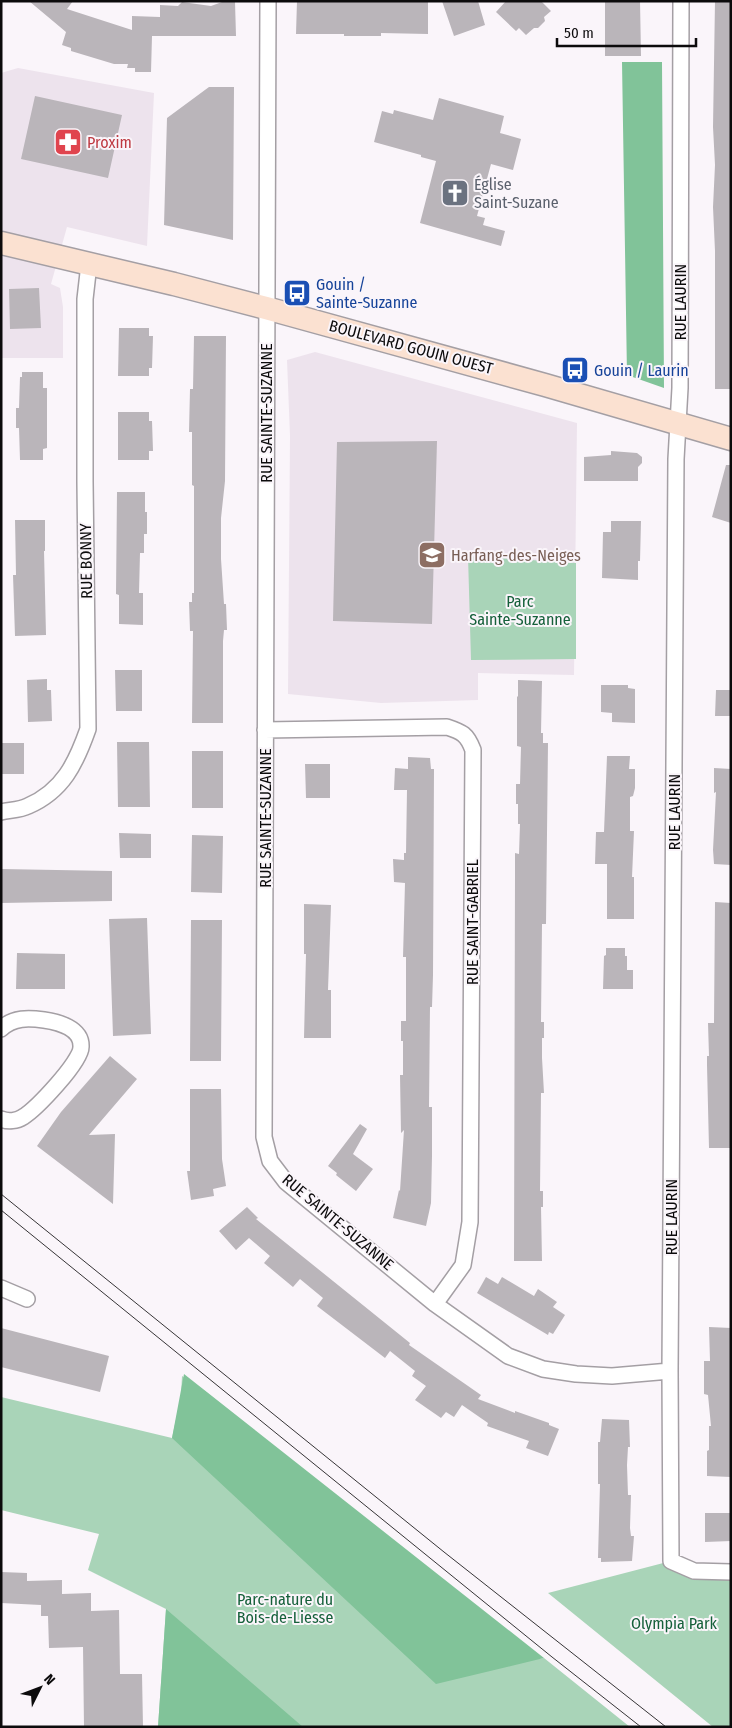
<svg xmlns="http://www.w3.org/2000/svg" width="732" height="1728" font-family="'Fira Sans Condensed',sans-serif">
<rect width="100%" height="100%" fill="#faf5fa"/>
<path fill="#ede3ed" d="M18 68 154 93 147 246 67 227 51 284 60 288 63 307V358H1V73Z
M315 352 577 423 574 675 478 673V700L381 703 288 694 290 436 287 360Z"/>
<path fill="#a9d4b8" d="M468 556 576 563V659L471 660Z
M182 1376 205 1391 538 1659 544 1658 630 1727H158L166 1609 88 1570 99 1534 1 1510V1397L172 1438 181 1396Z
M671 1561 731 1572V1727H713L548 1593Z"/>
<path fill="#81c399" d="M622 62H662L664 388 627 375Z
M184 1374 544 1658 436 1684 172 1438Z
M166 1609 303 1727H158Z"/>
<path fill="#bab5ba" d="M29 1H73L67 9 132 30V16L160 17V5L178 6 182 2 211 6 222 2H235L236 36H152L151 72H135V68H127L128 64H114L71 51V48L62 45 66 32Z
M297 1H428V34L381 33V36H344V34H296Z
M442 1H478L485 25 454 36Z
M506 1H541L551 11 544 17 545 21 538 28H534L526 35 519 28 516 31 496 12Z
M605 1H640L641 56H605Z
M715 1H731V389H715V251L713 207 715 165 713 127Z
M209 87H234L233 240 164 225 167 118Z
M35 96 122 115 108 178 21 159Z
M439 98 504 116 500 133 521 139 513 170 491 164 477 216 485 218 483 225 505 231 501 246 420 223 436 161 421 157V155L374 142 382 111 393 114 394 110 433 120Z
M39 288 41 328 10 329 9 289Z
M119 328H149V336H153L152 368H149V376H118Z
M194 336H226L225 481 221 518V559L224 604H226L227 630H224L223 641V723H192L193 631H190L189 602H192V593H194V486L192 485V432H189L190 389H193Z
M22 372H43V388H47V448L43 449V460H20L19 428H16V408H19L20 377H22Z
M118 412H149V421H152L153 451H149V460H118Z
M437 441 432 624 333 621 337 442Z
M611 451 637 453 642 457V463L638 467V481H584V457L611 455Z
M726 465H731V523L712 517Z
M117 492H145V512H147V534H144V553H140L139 593H143V625L119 624V595L116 594Z
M15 520H45V551H44L46 635 15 636 13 575H16Z
M611 521H641L640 561H638V580L602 578 603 532H611Z
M115 670H142V711H116Z
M47 679V690H51L52 721 28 722 27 680Z
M518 680 542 681 541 733H543V743H548L546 924H542L541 1022H544V1038H542V1058L544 1093H541L540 1191H543V1207H541L542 1261H514L515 874V853L519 854 520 824H518V804H516V784H520L521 747 517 746V697L518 696Z
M601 685H628V688L635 689V723L612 722V713L601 712Z
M716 690H731V716H715Z
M117 742H149L150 807H118Z
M1 743H24V774H1Z
M192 751H223V808H192Z
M607 756H630L629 769H635V788L633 796 630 797V831H634L632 877H634V919H607V864H595L596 832H604Z
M408 757 430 758 431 769H434L433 975 432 1007H430L429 1107H432V1156L431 1203 426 1226 393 1218 399 1190 400 1191 404 1130 401 1133 400 1075H403V1041H401V1021H406V957H403L405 883 394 882 393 859 404 860V853H406L407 790H394L395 768 408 769Z
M305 764H330V798H306Z
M714 768 731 769V865L714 864 713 850 716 792 714 793Z
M119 833 151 834V858H120Z
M192 835 223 836 222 893 191 892Z
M1 869 112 871V901L1 903Z
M715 902 731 903V1148H709L707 1065V1056H709L708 1023H714Z
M304 904 331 905 328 990H331V1038H304L306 954H304Z
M147 918 151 1034 113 1036 109 919Z
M191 920H222L221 1061H190Z
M606 948H625V956H627V970H633V989H603L604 956 606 955Z
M17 953 65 954V989H16Z
M110 1056 137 1079 89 1135 115 1134 113 1204 37 1146 61 1112Z
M190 1089H221L222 1159 226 1186 213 1189 214 1196 191 1200 187 1171H190Z
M360 1124 367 1129 353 1154 373 1169 356 1191 336 1175 337 1173 328 1166Z
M247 1207 258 1218 256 1219 410 1343 409 1345 481 1395 478 1399 515 1413V1411L549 1423V1425L559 1429 548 1456 526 1448 529 1441 487 1426 488 1423 462 1405 454 1417 446 1412 441 1418 415 1400 426 1386 412 1376 415 1371 390 1351 385 1358 317 1306 323 1298 300 1279 293 1287 264 1263 270 1256 249 1238 236 1250 219 1231Z
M486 1277 498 1284 502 1277 534 1296 538 1289 557 1302 553 1307 565 1315 553 1334 549 1332 548 1335 477 1293Z
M709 1327 731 1328V1477L707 1476V1451L709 1450V1426H711L708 1395 704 1394V1361H710Z
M1 1328 109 1356 100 1392 1 1367Z
M602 1419 629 1420 630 1447H628L627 1465 628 1495H631L630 1528 631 1536H634L632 1561 601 1562V1558H598L600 1484H598V1442H600Z
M705 1513H731V1541L705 1542Z
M1 1572 27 1573V1581L62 1580V1594L91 1593V1611L119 1610 120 1674H142L143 1727H84L83 1647 49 1648 48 1616H41V1605L1 1603Z"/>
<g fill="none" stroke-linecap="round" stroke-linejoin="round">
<g stroke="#a49fa4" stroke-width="18">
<path id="street" d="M268 1 264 1137 270 1161 286 1182 435 1304 508 1356 543 1369 576 1374 612 1376 670 1371
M681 1 680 388 676 459 670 1371 671 1561 694 1571 731 1572
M265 730 447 727C462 732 467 734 473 750L470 1222 463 1265 435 1304
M1 812C10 810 20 810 28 806 63 791 76 763 88 729L85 482V299L89 264
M1 1029C13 1017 29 1018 44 1020 58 1022 82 1028 81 1047 81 1062 36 1109 23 1117 17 1121 8 1122 1 1119
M1 1288 27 1299"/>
</g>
<g stroke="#a49fa4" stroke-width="25">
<path id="secondary" d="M1 243 174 284 266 308 545 385 731 439"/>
</g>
<use href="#street" stroke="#fff" stroke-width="15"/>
<use href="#secondary" stroke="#fbe1d1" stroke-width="22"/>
<path stroke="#363436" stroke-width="1" d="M1 1194 444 1552 666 1727
M1 1210 552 1657 641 1727"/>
</g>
<defs>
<g id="pharmacy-square" transform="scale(1.4375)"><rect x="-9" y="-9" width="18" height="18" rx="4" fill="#e0444e" stroke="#faf5fa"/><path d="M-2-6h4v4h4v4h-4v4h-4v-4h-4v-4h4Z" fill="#fff"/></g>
<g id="church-square" transform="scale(1.4375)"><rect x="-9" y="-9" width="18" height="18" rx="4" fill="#6b7280" stroke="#faf5fa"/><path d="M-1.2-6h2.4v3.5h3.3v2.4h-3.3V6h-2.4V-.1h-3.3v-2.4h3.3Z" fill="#fff"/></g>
<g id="bus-square" transform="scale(1.4375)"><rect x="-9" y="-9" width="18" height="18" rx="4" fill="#1a4fb4" stroke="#faf5fa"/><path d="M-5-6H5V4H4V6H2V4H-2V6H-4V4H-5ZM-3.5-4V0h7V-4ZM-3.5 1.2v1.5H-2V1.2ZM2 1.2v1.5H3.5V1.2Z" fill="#fff"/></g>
<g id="school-square" transform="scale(1.4375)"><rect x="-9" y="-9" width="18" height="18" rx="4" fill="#8d6e63" stroke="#faf5fa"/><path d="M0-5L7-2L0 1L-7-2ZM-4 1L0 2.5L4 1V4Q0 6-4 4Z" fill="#fff"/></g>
</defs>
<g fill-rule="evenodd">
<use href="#pharmacy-square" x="68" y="142"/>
<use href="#church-square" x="455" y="193"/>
<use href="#bus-square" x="297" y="293"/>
<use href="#bus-square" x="575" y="370"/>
<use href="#school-square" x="432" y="555"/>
</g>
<g text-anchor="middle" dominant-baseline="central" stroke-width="4" stroke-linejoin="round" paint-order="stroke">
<g font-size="16" fill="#be3a42" stroke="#faf5fa" text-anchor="start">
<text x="87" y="142">Proxim</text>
</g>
<g font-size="16" fill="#5b616d" stroke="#faf5fa" text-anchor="start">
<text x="474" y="184">Église<tspan x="474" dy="18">Saint-Suzane</tspan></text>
</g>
<g font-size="16" fill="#164399" stroke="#faf5fa" text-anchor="start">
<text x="316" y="284">Gouin /<tspan x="316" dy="18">Sainte-Suzanne</tspan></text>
<text x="594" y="370">Gouin / Laurin</text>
</g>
<g font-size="16" fill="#0c0b0c" stroke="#faf5fa">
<text transform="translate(680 302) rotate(-90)">RUE LAURIN</text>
<text transform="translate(411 347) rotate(15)">BOULEVARD GOUIN OUEST</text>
<text transform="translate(266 413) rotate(-90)">RUE SAINTE-SUZANNE</text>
<text transform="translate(86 561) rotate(-91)">RUE BONNY</text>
<text transform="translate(674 812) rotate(-90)">RUE LAURIN</text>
<text transform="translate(265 818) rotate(-90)">RUE SAINTE-SUZANNE</text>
<text transform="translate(472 922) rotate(-90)">RUE SAINT-GABRIEL</text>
<text transform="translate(671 1217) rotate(-90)">RUE LAURIN</text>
<text transform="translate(338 1222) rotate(40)">RUE SAINTE-SUZANNE</text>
</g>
<g font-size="16" fill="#785e54" stroke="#faf5fa" text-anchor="start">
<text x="451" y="555">Harfang-des-Neiges</text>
</g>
<g font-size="16" fill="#15603a" stroke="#faf5fa">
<text x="520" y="601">Parc<tspan x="520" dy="18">Sainte-Suzanne</tspan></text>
<text x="285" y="1599">Parc-nature du<tspan x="285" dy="18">Bois-de-Liesse</tspan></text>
<text x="674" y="1623">Olympia Park</text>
</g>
</g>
<rect width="732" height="1728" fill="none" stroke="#0c0b0c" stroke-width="5"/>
<g transform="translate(40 1688) rotate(48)" stroke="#faf5fa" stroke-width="4" paint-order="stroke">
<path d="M0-4L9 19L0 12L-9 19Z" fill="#0c0b0c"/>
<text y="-8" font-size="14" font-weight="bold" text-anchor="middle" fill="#0c0b0c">N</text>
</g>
<path d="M557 38v8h139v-8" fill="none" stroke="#0c0b0c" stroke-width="2.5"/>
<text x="564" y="38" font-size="15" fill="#0c0b0c" stroke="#faf5fa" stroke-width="4" paint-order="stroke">50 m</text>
</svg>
